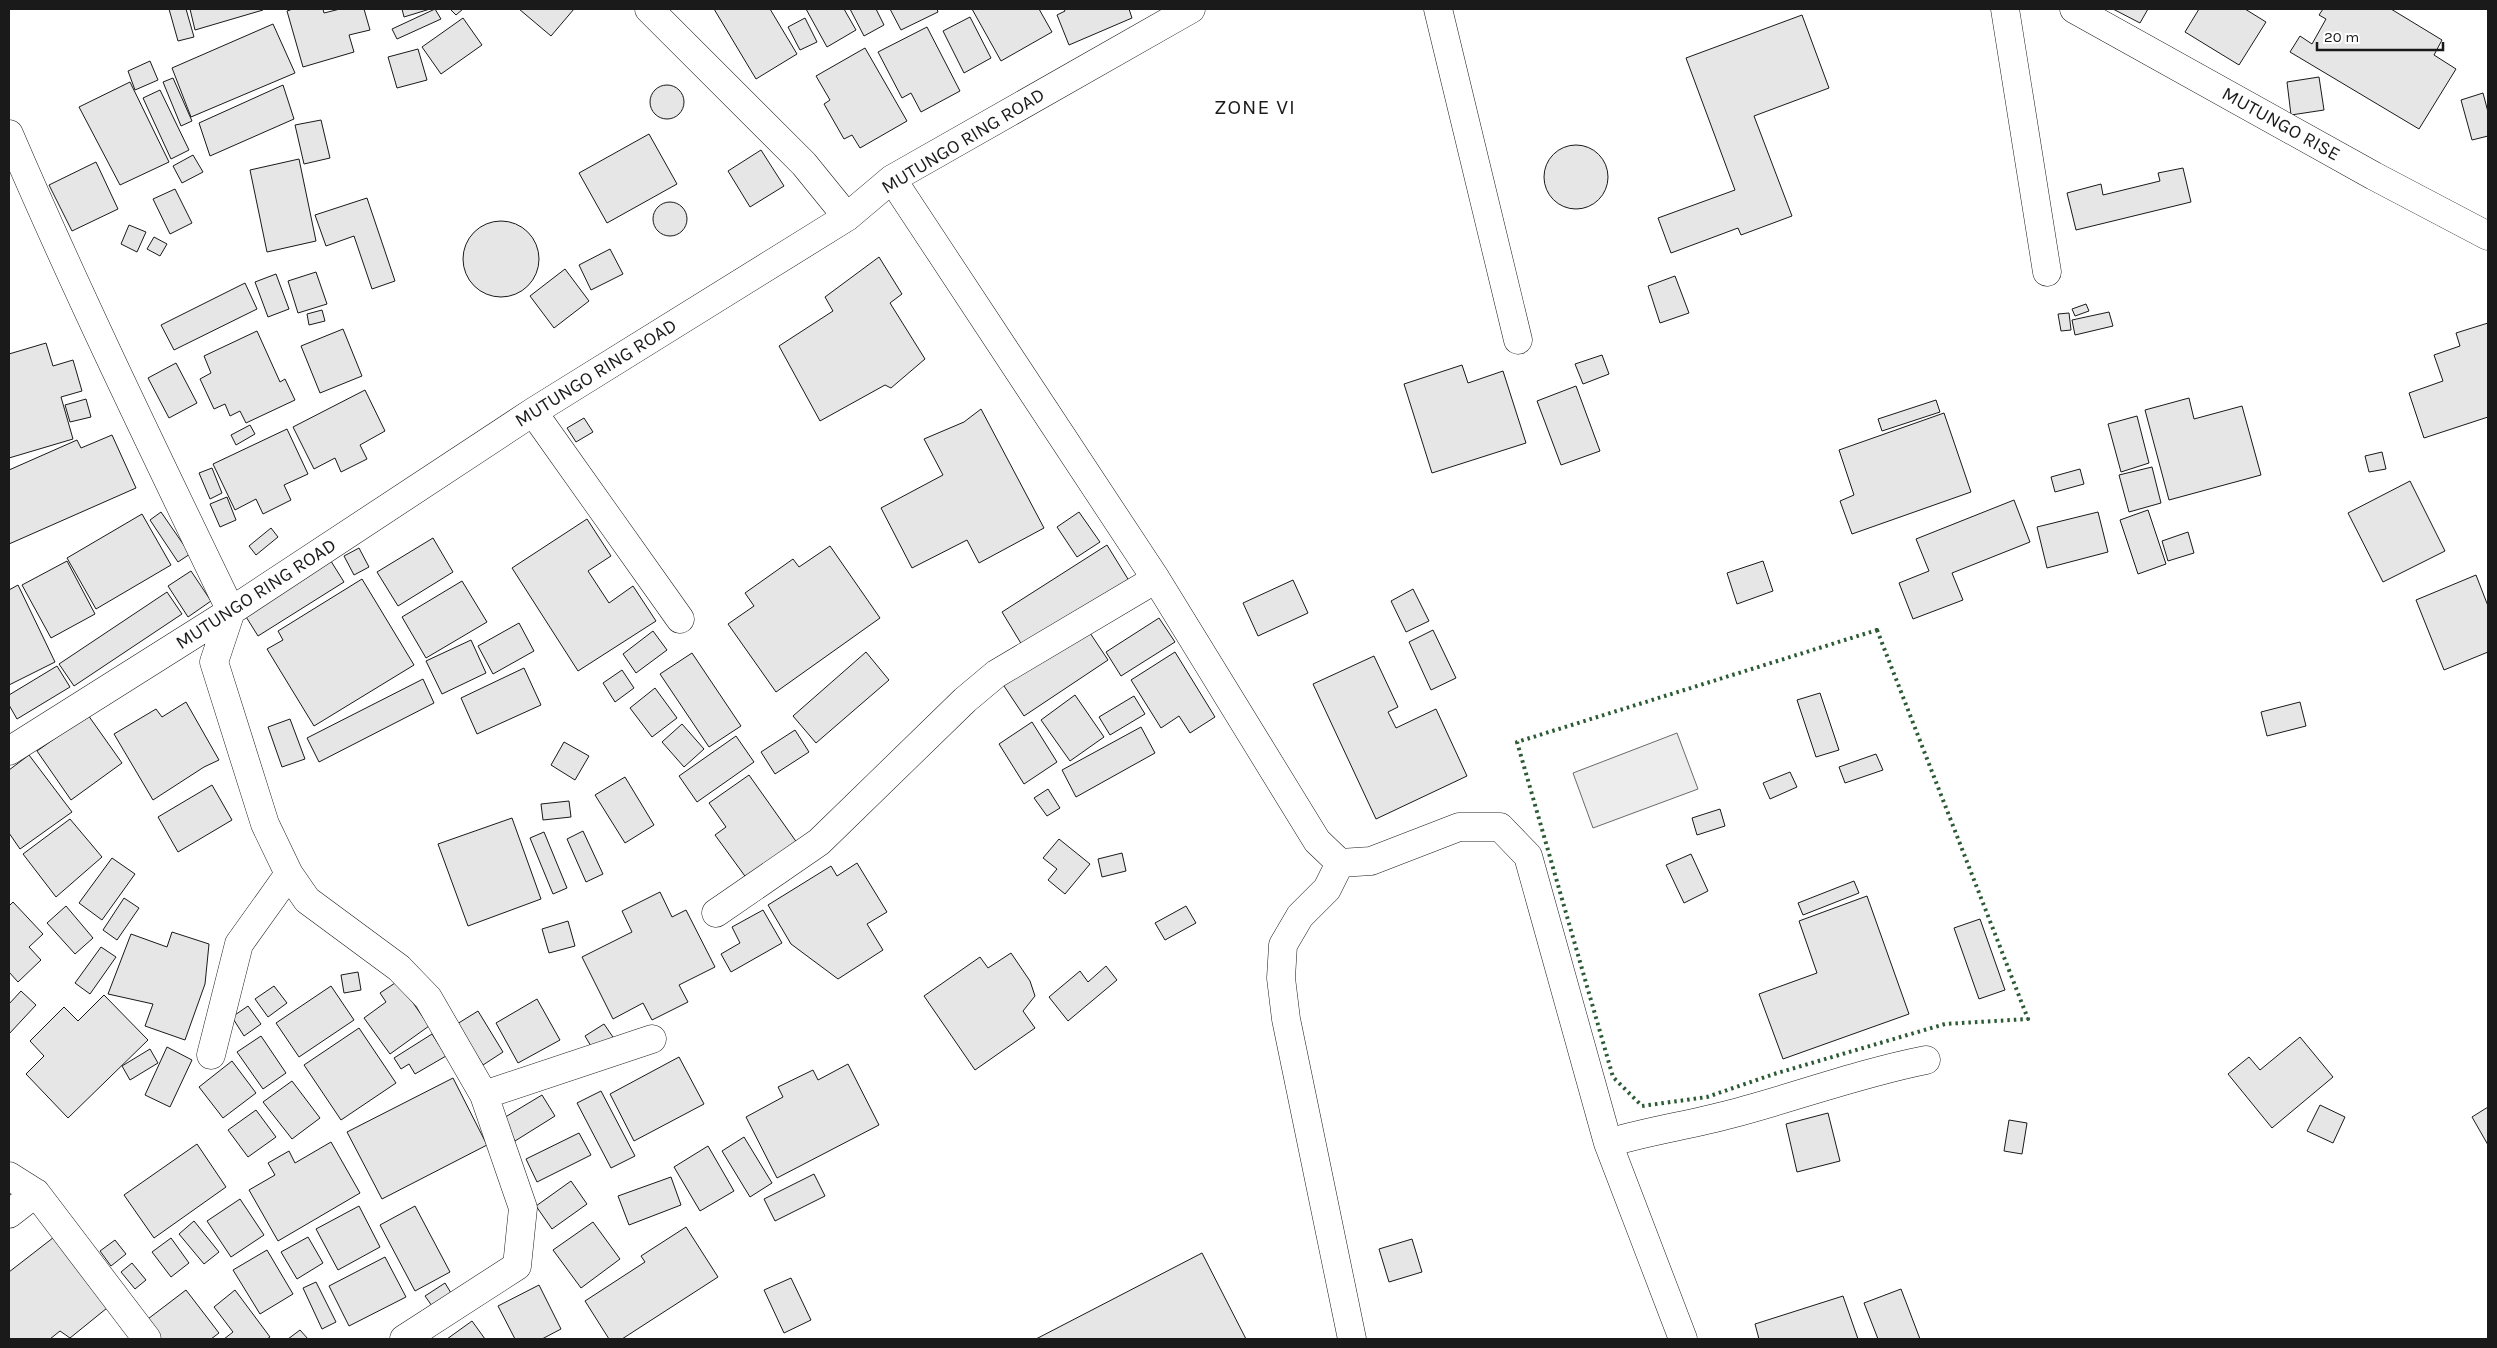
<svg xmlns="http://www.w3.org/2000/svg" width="2497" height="1348" font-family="Karla,sans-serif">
<rect width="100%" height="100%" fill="#fff"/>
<path fill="#ededed" stroke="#6a6a6a" d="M1677 733 1698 789 1593 828 1573 773Z"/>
<path fill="#e6e6e6" stroke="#1a1a1a" d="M169 9H186L194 37 178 41Z
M190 9H262L263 10 195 30Z
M293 9H323L324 13 340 9H364L370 30 349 35 354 52 303 67 287 11Z
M402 9H430L404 17Z
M435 9 441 19 397 39 392 29Z
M450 9H463L456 15Z
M519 9H574L551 36Z
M714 9H770L797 54 756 79Z
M806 9H844L856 30 827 47Z
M850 9H876L884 25 864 36Z
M890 9H937L938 12 901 30Z
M972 9H1039L1052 32 1001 61Z
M1064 9H1129L1132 18 1069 45 1057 15 1065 11Z
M2113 9H2148L2140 23Z
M2199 9H2245L2266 22 2239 65 2185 32Z
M2323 9H2391L2442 40 2434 55 2456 69 2419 129 2290 52 2300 36 2312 44 2326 19 2319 15Z
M1802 15 1829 88 1754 116 1792 216 1741 235 1738 228 1671 253 1658 218 1735 190 1686 58Z
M970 17 991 58 964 73 943 31Z
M463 18 482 45 441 74 422 47Z
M805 18 817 42 800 50 788 27Z
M273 24 295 73 191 117 172 68Z
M927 27 960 91 921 112 911 93 902 98 878 52Z
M865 48 907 121 860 148 852 135 844 139 824 104 830 100 816 76Z
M418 49 427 80 397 88 388 57Z
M150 61 158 80 135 90 128 71Z
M2319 77 2324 110 2291 115 2287 82Z
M173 78 192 121 181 126 163 82Z
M130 82 169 162 120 185 79 107Z
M283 85 294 119 210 156 199 123Z
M650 102a17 17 0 1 1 34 0a17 17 0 1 1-34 0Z
M160 90 189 150 171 159 143 98Z
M2483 93 2488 112V136L2472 140 2461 100Z
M321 120 330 158 304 164 295 125Z
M649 134 677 184 607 223 579 173Z
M1544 177a32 32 0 1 1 64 0a32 32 0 1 1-64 0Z
M761 150 784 186 750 207 728 171Z
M193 155 203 172 182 183 173 166Z
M299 159 316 241 267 252 250 170Z
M96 162 118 209 72 231 49 185Z
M2183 168 2191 202 2076 230 2067 193 2101 184 2103 195 2160 181 2158 173Z
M175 189 192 223 170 234 153 199Z
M367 198 395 281 372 289 354 236 326 246 315 215Z
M653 219a17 17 0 1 1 34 0a17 17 0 1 1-34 0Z
M463 259a38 38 0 1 1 76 0a38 38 0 1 1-76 0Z
M129 225 146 232 137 252 121 244Z
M154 237 167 244 160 256 147 249Z
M610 249 623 274 591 290 579 265Z
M879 257 902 294 890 303 925 359 891 388 885 385 820 421 779 346 833 311 825 297Z
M565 269 589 301 554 328 530 296Z
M316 272 327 304 298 313 288 281Z
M276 274 289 309 268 317 255 282Z
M1675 276 1689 313 1660 323 1648 286Z
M245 283 257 309 174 350 161 325Z
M2086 304 2089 311 2075 316 2072 309Z
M322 310 325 321 309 325 307 314Z
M2109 312 2113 326 2075 335 2072 320Z
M2069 313 2071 330 2061 331 2058 314Z
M2488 323V417L2424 438 2409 393 2443 381 2434 355 2460 346 2456 333Z
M343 329 362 376 320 393 301 346Z
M257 331 280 382 285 379 295 400 246 423 240 411 230 416 225 404 214 409 200 379 211 373 204 356Z
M46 343 53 366 73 360 82 391 61 397 73 439 9 458V354Z
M1602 355 1609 374 1583 384 1575 364Z
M176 363 197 403 169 418 148 378Z
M1462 365 1468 383 1503 371 1526 443 1432 473 1404 384Z
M1576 386 1600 451 1561 465 1537 401Z
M365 390 385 431 360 445 367 459 341 472 335 458 314 469 293 427Z
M2189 398 2194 419 2242 406 2261 475 2169 500 2145 410Z
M86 399 91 417 70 422 65 405Z
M1936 400 1940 412 1882 431 1878 419Z
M981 409 1044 528 979 563 967 540 912 568 881 508 943 475 924 439 964 422Z
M1944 413 1971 492 1852 534 1840 501 1854 495 1839 450Z
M2137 416 2149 463 2121 472 2108 424Z
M584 418 593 432 576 442 567 428Z
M250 425 255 434 236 445 231 435Z
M287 429 308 474 284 485 291 500 263 514 256 499 235 510 213 464Z
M112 435 136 488 9 544V470L77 440 81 448Z
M2382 452 2386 469 2369 472 2365 456Z
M2152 467 2161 503 2129 512 2119 475Z
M212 468 222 493 210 499 199 473Z
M2080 469 2084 484 2055 492 2051 477Z
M2410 481 2445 551 2383 582 2348 513Z
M227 497 236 520 220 527 210 504Z
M2014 500 2030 542 1952 573 1963 600 1913 619 1899 583 1929 571 1916 539Z
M2148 510 2166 564 2138 574 2120 520Z
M161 512 190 554 178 562 150 520Z
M1079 512 1100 542 1077 557 1057 527Z
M2098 512 2108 552 2047 568 2037 527Z
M142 514 171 565 96 609 67 558Z
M587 519 611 556 588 571 609 603 633 586 656 621 578 671 512 568Z
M271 528 278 537 256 555 249 546Z
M2188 532 2194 553 2168 561 2162 541Z
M433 538 453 572 398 606 377 572Z
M1107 545 1131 584 1025 650 1002 612Z
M830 546 880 618 776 692 728 624 754 606 745 593 793 559 799 567Z
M359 548 369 567 354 575 344 556Z
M329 558 344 582 258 636 243 612Z
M67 561 95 614 51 638 22 585Z
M1763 561 1773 591 1737 604 1727 573Z
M191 571 211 601 188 617 168 586Z
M2476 575 2488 606V652L2444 670 2416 600Z
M362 579 414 665 314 726 267 649 283 640 278 631Z
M1293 580 1308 613 1258 636 1243 603Z
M462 581 487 622 426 658 402 617Z
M18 585 55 662 9 685V590Z
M1413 589 1429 621 1406 632 1391 601Z
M167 592 182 614 74 686 59 664Z
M1159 618 1175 642 1121 676 1106 652Z
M519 623 534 651 493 674 478 646Z
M1086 627 1108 660 1024 716 1002 683Z
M1433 630 1456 678 1431 690 1409 642Z
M653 631 667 650 636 673 623 654Z
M471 640 486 673 442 694 426 661Z
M866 652 889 680 816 743 793 716Z
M1175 652 1215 717 1190 733 1179 716 1161 728 1131 680Z
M692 653 741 726 709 747 660 674Z
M1374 656 1398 707 1388 712 1396 728 1436 709 1467 776 1376 819 1313 684Z
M57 666 70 687 17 719 9 705V695Z
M524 668 541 705 477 734 461 698Z
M622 670 634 688 615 702 603 683Z
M423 679 434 703 319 762 307 738Z
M655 688 677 718 652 737 630 708Z
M1820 693 1839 750 1816 757 1797 700Z
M1075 695 1104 737 1070 761 1041 720Z
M1134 696 1145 714 1110 735 1099 717Z
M186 702 219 760 204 767 153 800 114 734 156 709 162 717Z
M2300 702 2306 726 2267 736 2261 712Z
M88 715 122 763 71 800 37 751Z
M290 719 305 759 282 767 268 727Z
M1032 722 1057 762 1024 784 999 744Z
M682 724 704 749 684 767 662 742Z
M1141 727 1155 753 1076 797 1062 770Z
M795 730 809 752 775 774 761 752Z
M736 736 754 762 697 802 679 776Z
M564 742 589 756 575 780 551 765Z
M1876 754 1883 770 1845 783 1839 767Z
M29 755 72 812 20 849 9 833V770Z
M1790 772 1797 787 1770 799 1763 783Z
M749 775 800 847 750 883 715 835 726 827 709 803Z
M625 777 654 825 625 843 595 795Z
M212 785 232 820 178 852 158 817Z
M1048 789 1060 808 1047 816 1034 798Z
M569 801 571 817 543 820 541 804Z
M1720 809 1725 826 1697 835 1692 818Z
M512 818 541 899 468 926 438 844Z
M70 819 102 857 56 897 23 854Z
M583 831 603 874 586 882 567 839Z
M544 832 567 888 553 894 530 838Z
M1059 839 1090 864 1065 894 1048 880 1057 869 1043 858Z
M1122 853 1126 871 1102 877 1098 859Z
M1691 854 1708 891 1684 903 1666 865Z
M112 858 135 874 102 920 79 903Z
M857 863 887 912 867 924 883 950 838 979 791 944 768 905 831 866 837 876Z
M1854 881 1859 893 1803 915 1798 903Z
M660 892 672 917 686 910 715 967 679 985 688 1002 652 1020 643 1003 613 1019 582 957 632 932 622 911Z
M1867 896 1909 1014 1783 1059 1759 994 1817 973 1799 921Z
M124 898 139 908 117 940 103 930Z
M13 902 43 934 29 947 41 960 18 982 9 972V906Z
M66 906 93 938 75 954 47 923Z
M1186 906 1196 923 1165 940 1155 923Z
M763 910 782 943 731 972 721 954 740 943 732 927Z
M1980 919 2005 990 1979 999 1954 928Z
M568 921 575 946 549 953 542 929Z
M172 932 209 944 205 984 185 1040 145 1026 153 1004 108 994 131 934 167 947Z
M101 947 116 957 90 994 75 983Z
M1011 953 1030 981 1035 996 1023 1011 1035 1028 975 1070 924 996 980 957 988 968Z
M1106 966 1117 980 1068 1021 1049 997 1080 971 1088 982Z
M358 972 361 990 344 993 341 975Z
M398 981 429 1026 390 1054 364 1018 386 1002 380 993Z
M274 986 287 1003 268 1017 255 999Z
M331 986 354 1020 299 1057 276 1023Z
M21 991 36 1005 9 1034V1004Z
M104 995 148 1040 68 1118 26 1074 44 1056 30 1041 64 1007 78 1021Z
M537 999 560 1040 518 1063 496 1023Z
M248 1006 261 1024 244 1036 232 1017Z
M478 1011 503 1052 483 1065 457 1024Z
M604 1024 615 1040 595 1053 585 1036Z
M359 1028 396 1083 341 1120 304 1065Z
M432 1034 446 1056 415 1074 409 1064 401 1069 394 1058Z
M261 1036 286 1073 263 1089 237 1052Z
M2300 1037 2333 1077 2272 1128 2228 1074 2249 1057 2260 1070Z
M167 1047 192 1060 170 1107 145 1095Z
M150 1049 158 1063 130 1080 122 1066Z
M679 1057 704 1104 634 1141 610 1094Z
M232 1061 256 1093 223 1118 199 1087Z
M848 1064 879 1125 777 1178 746 1117 783 1097 778 1087 813 1070 818 1080Z
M453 1078 487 1145 382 1199 347 1132Z
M292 1081 320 1118 292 1139 263 1102Z
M601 1091 635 1156 611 1168 577 1103Z
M542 1095 555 1116 515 1141 502 1119Z
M2320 1105 2345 1117 2333 1143 2307 1131Z
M2488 1107V1145L2472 1117Z
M256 1110 276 1137 248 1157 228 1130Z
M1828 1113 1840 1161 1797 1172 1786 1124Z
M2009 1120 2027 1123 2022 1154 2004 1151Z
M579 1133 591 1155 537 1182 526 1159Z
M744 1137 772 1183 750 1197 722 1151Z
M331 1142 360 1193 278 1241 249 1190 275 1175 268 1163 289 1151 295 1163Z
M197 1144 226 1187 154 1238 124 1195Z
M708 1146 734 1191 700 1211 674 1167Z
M814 1174 825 1196 775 1221 764 1199Z
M671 1177 681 1205 629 1225 618 1196Z
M571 1181 587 1204 552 1229 536 1206Z
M240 1199 264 1235 231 1257 207 1221Z
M359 1206 380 1247 338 1270 316 1229Z
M415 1206 450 1272 415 1291 380 1225Z
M194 1221 219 1252 204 1264 179 1234Z
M593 1222 620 1259 581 1288 553 1250Z
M686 1227 718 1277 622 1339H609L585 1301 645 1262 641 1256Z
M58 1234 112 1304 70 1338 60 1331 50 1339H9V1272Z
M308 1237 323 1263 297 1279 281 1252Z
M171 1238 189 1263 171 1277 152 1252Z
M1412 1239 1422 1272 1389 1282 1379 1249Z
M115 1240 126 1254 111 1266 100 1251Z
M267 1250 293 1294 260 1314 233 1270Z
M1202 1253 1246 1339H1036Z
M385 1257 406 1297 349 1326 329 1286Z
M132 1263 146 1280 135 1289 121 1272Z
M791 1278 811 1320 784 1333 764 1290Z
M316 1282 336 1322 322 1329 303 1288Z
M445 1283 451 1293 432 1306 425 1296Z
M539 1285 561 1329 542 1339H515L498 1306Z
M1901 1289 1920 1339H1878L1864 1303Z
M186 1290 219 1333 211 1339H151L140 1325Z
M235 1290 270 1337 267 1339H224L233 1332 214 1307Z
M1843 1296 1858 1339H1759L1755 1324Z
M472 1321 485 1339H447Z
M300 1330 308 1339H288Z"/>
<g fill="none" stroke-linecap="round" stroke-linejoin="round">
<g stroke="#1a1a1a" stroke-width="29">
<path id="street" d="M649 9 804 164 847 217
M1438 9 1518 340
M2005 9 2047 272
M2074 9 2374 176 2488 236
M9 134C78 295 155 453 231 611L214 662 265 824 289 874 307 900 399 968 428 998 484 1095 523 1208 517 1266 404 1339
M892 179 1156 579 1317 841 1340 863 1371 861 1459 827H1500L1528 856 1608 1143C1648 1131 1690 1125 1731 1114 1796 1097 1860 1073 1926 1060
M533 412 680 619
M9 751 231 611 533 412 847 217 892 179 1191 9
M1340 863 1327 889 1300 916 1283 945 1281 978 1286 1019 1352 1339
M716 913 819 842 965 700 996 674 1156 579
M211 1055 239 944 289 874
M484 1095 652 1039
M1608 1143 1683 1339
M9 1176 36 1193 147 1339
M9 1214 36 1193"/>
</g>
<use href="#street" stroke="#fff" stroke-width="28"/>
<path stroke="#2b5a34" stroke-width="4" stroke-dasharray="2.5 4" stroke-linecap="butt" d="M1877 630 2028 1019 1945 1024 1774 1074 1707 1097 1642 1106 1613 1077 1517 742Z"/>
</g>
<g text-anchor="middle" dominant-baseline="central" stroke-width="4" stroke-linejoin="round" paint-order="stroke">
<g font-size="19" fill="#1a1a1a" stroke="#fff">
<text transform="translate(2281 124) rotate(29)">MUTUNGO RISE</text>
<text transform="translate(963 141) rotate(-31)">MUTUNGO RING ROAD</text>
<text transform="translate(596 373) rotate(-32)">MUTUNGO RING ROAD</text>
<text transform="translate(256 594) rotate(-33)">MUTUNGO RING ROAD</text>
</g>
<g font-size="21" letter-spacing="1" fill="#1a1a1a" stroke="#fff">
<text x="1255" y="107">ZONE VI</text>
</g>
</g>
<rect width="2497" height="1348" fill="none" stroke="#1a1a1a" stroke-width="20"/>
<path d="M2317 42v8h126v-8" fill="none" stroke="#1a1a1a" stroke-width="2.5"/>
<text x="2324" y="42" font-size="15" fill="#1a1a1a" stroke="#ffffff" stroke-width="4" paint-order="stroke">20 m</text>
</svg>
